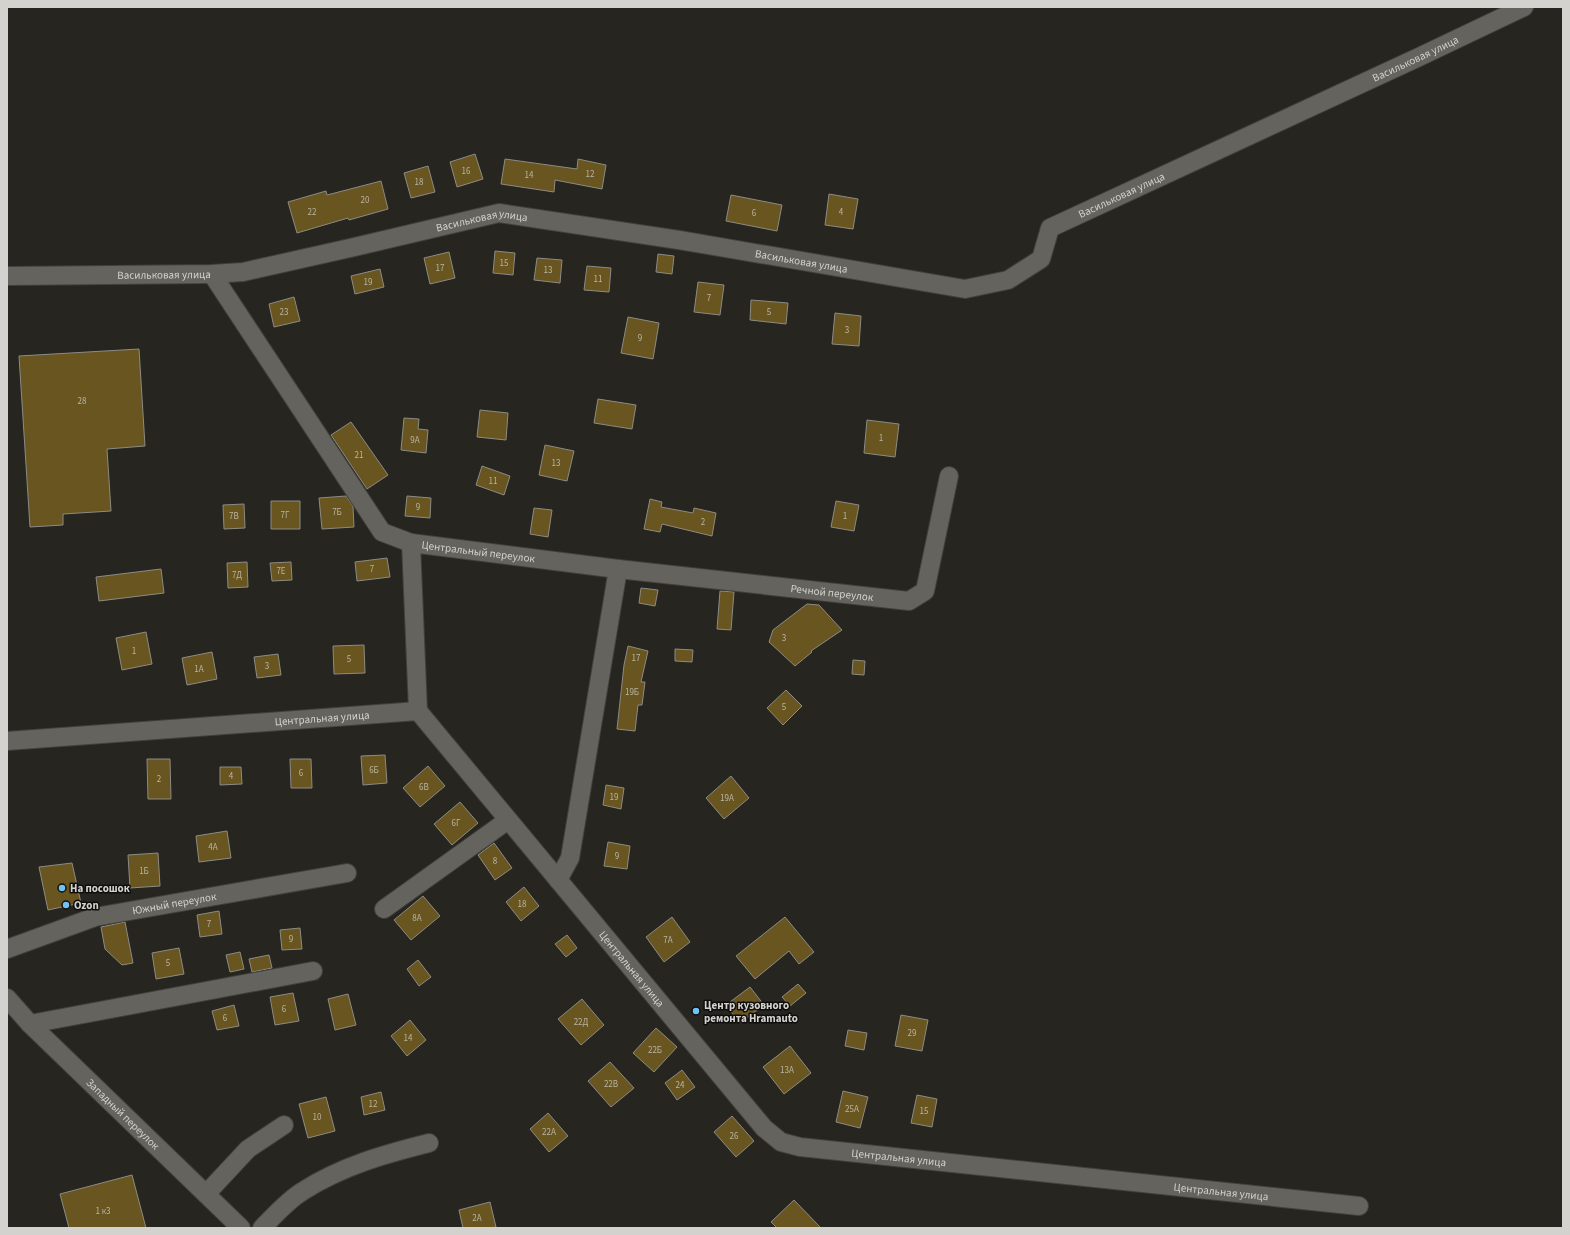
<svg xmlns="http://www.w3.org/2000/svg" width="1570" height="1235" font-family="'Source Sans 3',sans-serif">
<rect width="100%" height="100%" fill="#262520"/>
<path fill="#685520" stroke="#8d8b85" d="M475 154 483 179 457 187 450 162Z
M505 159 577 169 578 159 606 165 602 189 555 180 554 192 501 184Z
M428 166 435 192 411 198 404 173Z
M381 181 388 209 349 220 348 218 297 233 288 202 326 191 327 195Z
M829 194 858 199 853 229 825 225Z
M731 195 782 205 777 231 726 221Z
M495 251 515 253 513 275 493 273Z
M449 252 455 278 430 284 424 258Z
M658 254 674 256 672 274 656 272Z
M537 258 562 260 560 283 534 280Z
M587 266 611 268 609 292 584 290Z
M380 269 384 287 355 294 351 276Z
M698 282 724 285 720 315 694 312Z
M294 297 300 321 274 327 269 304Z
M751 300 788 303 786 324 750 320Z
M835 313 861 316 859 346 832 344Z
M628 317 659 323 653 359 621 353Z
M139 349 145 446 107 449 111 511 63 514V525L30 527 19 356Z
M598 399 636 405 632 429 594 423Z
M480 410 508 413 506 440 477 437Z
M404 418 419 419 418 429 428 430 426 453 401 450Z
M867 420 899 424 895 457 864 453Z
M351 422 388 475 367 489 331 435Z
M545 445 574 451 567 481 539 475Z
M482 466 510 476 504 495 476 485Z
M346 496 353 506 354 527 322 529 319 498Z
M407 496 431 498 430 518 405 516Z
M650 499 662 502 661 507 693 513 694 508 716 513 712 536 662 524 660 532 644 529Z
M271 501H300V529H271Z
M836 501 859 505 854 531 831 527Z
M244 504 245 528 224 529 223 505Z
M534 508 552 510 548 537 530 534Z
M387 558 390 577 357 581 355 562Z
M247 562 248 587 228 588 227 563Z
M291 562 292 580 272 581 270 563Z
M161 569 164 593 99 601 96 577Z
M641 588 658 590 655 606 639 603Z
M720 591 734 592 731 630 717 629Z
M807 604 819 605 842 630 811 651 812 652 795 666 769 642 773 630Z
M146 632 152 664 122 670 116 638Z
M364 645 365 673 334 674 333 646Z
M628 646 648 651 641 682H645L642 705H638L635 731 617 729 624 665Z
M675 649 693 650 692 662 675 661Z
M212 652 217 679 187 685 182 658Z
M278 654 281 675 257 678 254 657Z
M853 660 865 661 864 675 852 674Z
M786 690 802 706 783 725 767 708Z
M385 755 387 783 363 785 361 756Z
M147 759H170L171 799H148Z
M290 759H311L312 788H291Z
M428 766 445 786 420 807 403 788Z
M220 767H241L242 784 220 785Z
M731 776 749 798 724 819 706 798Z
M606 785 624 788 621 809 603 805Z
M460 802 478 823 452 845 434 824Z
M227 831 231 858 199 862 196 836Z
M608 842 630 846 627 869 604 866Z
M494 843 512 868 495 880 478 855Z
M158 853 160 886 130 888 128 855Z
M72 863 81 903 48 910 39 867Z
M524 887 539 906 521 921 506 902Z
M423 896 440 916 411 940 394 920Z
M219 911 222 934 200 937 197 915Z
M672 917 690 942 664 962 646 937Z
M785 917 814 952 799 964 789 951 755 979 736 956Z
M125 922 133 963 122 965 105 949 101 927Z
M300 928 302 949 282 950 280 930Z
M567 935 577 948 566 957 555 944Z
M179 948 184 974 156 979 152 953Z
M240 952 244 969 230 972 226 955Z
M269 955 272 968 252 972 249 959Z
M418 960 431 977 419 986 407 969Z
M798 984 806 993 790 1006 782 997Z
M750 987 764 1005 740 1023 726 1005Z
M293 993 299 1021 275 1025 270 997Z
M348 994 356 1025 335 1030 328 999Z
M582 999 604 1025 581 1045 558 1019Z
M234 1005 239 1026 217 1030 212 1011Z
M901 1015 928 1020 922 1051 895 1046Z
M410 1020 426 1040 407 1056 391 1036Z
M656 1028 677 1047 654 1072 633 1053Z
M848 1030 867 1033 864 1050 845 1046Z
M790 1046 811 1073 784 1094 763 1067Z
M610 1062 634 1088 611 1107 588 1081Z
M682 1070 695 1087 677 1100 665 1083Z
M843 1091 868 1097 860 1128 836 1122Z
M381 1092 385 1110 364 1115 361 1097Z
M917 1095 937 1099 932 1127 911 1123Z
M326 1097 335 1131 308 1138 299 1104Z
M548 1113 568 1136 549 1152 530 1129Z
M732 1116 754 1141 736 1157 714 1132Z
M132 1175 146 1228H69L60 1194Z
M794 1200 821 1228H777L771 1222Z
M490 1202 496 1227 490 1228H463L459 1210Z"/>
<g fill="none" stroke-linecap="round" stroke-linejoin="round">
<g stroke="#42413d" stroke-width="20">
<g id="minor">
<path d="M212 274 382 532 411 543"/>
<path id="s1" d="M7 276 212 274 243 272 350 248 499 213 679 240 965 289 1008 280 1041 259 1050 228 1419 57 1524 7"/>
<path id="s2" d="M418 711 411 543 618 569 909 601 925 591 949 476"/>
<path id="s3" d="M7 741 418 711 764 1128 781 1142 800 1147 1359 1206"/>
<path d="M558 880 570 858 618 569"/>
<path d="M384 909 508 820"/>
<path id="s4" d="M7 949 95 917 347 873"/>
<path id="s5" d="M7 998 30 1024 241 1228"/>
<path d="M30 1024 313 971"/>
<path d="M206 1194 248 1149 284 1125"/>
<path d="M262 1228C274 1216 288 1200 303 1191 342 1166 385 1154 429 1143"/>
</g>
</g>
<use href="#minor" stroke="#65635d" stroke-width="18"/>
</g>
<g fill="#72c1f5" stroke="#0f0e0c" stroke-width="1.5">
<circle cx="62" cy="888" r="4"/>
<circle cx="66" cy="905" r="4"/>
<circle cx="696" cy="1011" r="4"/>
</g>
<g text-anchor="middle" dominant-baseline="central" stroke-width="3" stroke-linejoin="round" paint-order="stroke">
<g font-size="9" fill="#b8b3a3">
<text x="466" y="171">16</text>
<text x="590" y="174">12</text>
<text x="529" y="175">14</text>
<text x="419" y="182">18</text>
<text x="365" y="200">20</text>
<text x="312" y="212">22</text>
<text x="841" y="212">4</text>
<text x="754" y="213">6</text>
<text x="504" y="263">15</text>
<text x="440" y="268">17</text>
<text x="548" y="270">13</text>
<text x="598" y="279">11</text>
<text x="368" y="282">19</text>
<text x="709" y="298">7</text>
<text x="284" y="312">23</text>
<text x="769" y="312">5</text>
<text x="847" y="330">3</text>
<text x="640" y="338">9</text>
<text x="82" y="401">28</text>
<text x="881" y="438">1</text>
<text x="415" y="440">9А</text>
<text x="359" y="455">21</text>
<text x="556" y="463">13</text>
<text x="493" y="481">11</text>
<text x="418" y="507">9</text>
<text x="337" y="512">7Б</text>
<text x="285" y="515">7Г</text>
<text x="234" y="516">7В</text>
<text x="845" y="516">1</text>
<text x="703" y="522">2</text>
<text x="372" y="569">7</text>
<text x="281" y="571">7Е</text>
<text x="237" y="575">7Д</text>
<text x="784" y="638">3</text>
<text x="134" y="651">1</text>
<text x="636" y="658">17</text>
<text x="349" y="659">5</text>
<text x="267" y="666">3</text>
<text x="199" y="669">1А</text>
<text x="632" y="692">19Б</text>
<text x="784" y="707">5</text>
<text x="374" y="770">6Б</text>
<text x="301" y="773">6</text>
<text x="231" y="776">4</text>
<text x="159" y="779">2</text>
<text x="424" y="787">6В</text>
<text x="614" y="797">19</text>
<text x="727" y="798">19А</text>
<text x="456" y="823">6Г</text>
<text x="213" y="847">4А</text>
<text x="617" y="856">9</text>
<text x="495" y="861">8</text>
<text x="144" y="871">1Б</text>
<text x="522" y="904">18</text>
<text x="417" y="918">8А</text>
<text x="209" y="924">7</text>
<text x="291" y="939">9</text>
<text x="668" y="940">7А</text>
<text x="168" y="963">5</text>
<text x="284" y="1009">6</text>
<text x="225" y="1018">6</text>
<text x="581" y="1022">22Д</text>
<text x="912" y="1033">29</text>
<text x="408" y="1038">14</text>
<text x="655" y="1050">22Б</text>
<text x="787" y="1070">13А</text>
<text x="611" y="1084">22В</text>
<text x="680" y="1085">24</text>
<text x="373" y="1104">12</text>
<text x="852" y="1109">25А</text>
<text x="924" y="1111">15</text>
<text x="317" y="1117">10</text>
<text x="549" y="1132">22А</text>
<text x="734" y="1136">26</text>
<text x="103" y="1211">1 к3</text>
<text x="477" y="1218">2А</text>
</g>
<g font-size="11" fill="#d3d2cf" stroke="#0f0e0c">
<text stroke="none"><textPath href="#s1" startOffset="1489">Васильковая улица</textPath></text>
<text stroke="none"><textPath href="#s1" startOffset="1165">Васильковая улица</textPath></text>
<text stroke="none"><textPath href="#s1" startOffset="481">Васильковая улица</textPath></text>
<text stroke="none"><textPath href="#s1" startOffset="805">Васильковая улица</textPath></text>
<text stroke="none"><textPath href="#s1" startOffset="157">Васильковая улица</textPath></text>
<text stroke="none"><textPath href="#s2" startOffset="236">Центральный переулок</textPath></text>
<text stroke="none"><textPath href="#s2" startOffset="592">Речной переулок</textPath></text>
<text stroke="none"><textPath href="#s3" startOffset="316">Центральная улица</textPath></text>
<text stroke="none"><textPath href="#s4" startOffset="174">Южный переулок</textPath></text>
<text stroke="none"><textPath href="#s3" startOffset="747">Центральная улица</textPath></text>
<text stroke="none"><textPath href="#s5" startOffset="164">Западный переулок</textPath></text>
<text stroke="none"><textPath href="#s3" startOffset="1095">Центральная улица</textPath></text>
<text stroke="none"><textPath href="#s3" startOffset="1419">Центральная улица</textPath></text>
</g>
<g font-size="11" font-weight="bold" fill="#d3d2cf" stroke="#0f0e0c" text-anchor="start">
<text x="70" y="888">На посошок</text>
<text x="74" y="905">Ozon</text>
<text x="704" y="1005">Центр кузовного<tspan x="704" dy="13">ремонта Hramauto</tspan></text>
</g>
</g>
<rect width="1570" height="1235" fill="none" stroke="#d3d2cf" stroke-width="16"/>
</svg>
